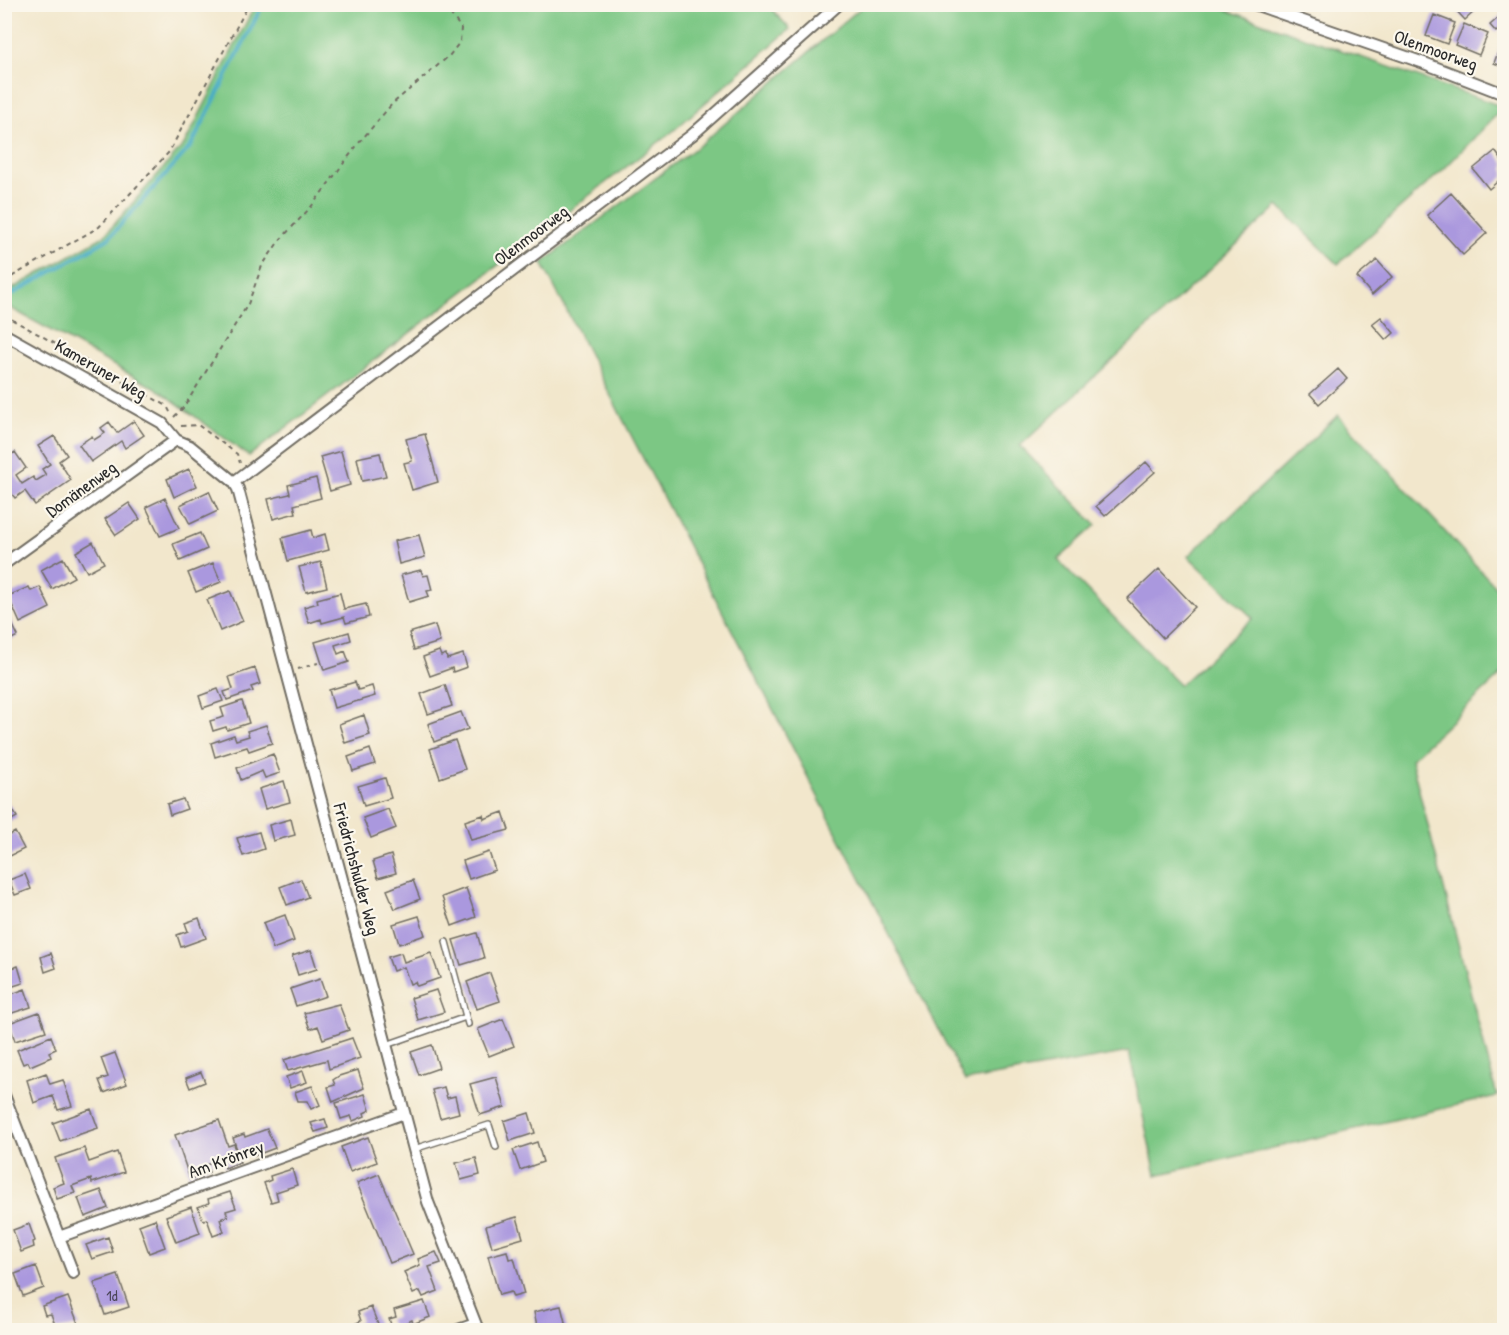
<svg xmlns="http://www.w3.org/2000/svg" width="1509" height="1335" font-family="'Patrick Hand',sans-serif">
<rect width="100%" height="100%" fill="#fbf7ec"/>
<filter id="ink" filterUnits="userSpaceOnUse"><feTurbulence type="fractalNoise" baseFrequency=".0167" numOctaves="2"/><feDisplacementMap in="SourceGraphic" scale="12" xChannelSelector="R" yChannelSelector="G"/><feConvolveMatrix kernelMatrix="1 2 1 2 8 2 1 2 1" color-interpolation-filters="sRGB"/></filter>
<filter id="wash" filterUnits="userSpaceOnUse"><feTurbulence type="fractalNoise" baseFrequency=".008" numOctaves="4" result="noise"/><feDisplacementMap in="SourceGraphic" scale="24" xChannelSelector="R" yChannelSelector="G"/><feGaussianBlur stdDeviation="1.35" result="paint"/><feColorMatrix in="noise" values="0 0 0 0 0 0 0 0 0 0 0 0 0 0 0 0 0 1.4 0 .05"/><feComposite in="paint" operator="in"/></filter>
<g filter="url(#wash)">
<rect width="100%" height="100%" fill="#f2e7cc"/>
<path fill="#7cc784" stroke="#547958" stroke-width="1.5" d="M768 5 790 29 672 132 249 456 160 391 5 305V293L104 236 185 143 255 5Z
M864 5H1212L1504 107 1444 169 1338 264 1278 206 1020 446 1096 525 1058 560 1180 685 1253 618 1188 556 1338 415 1504 596V672L1411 759 1497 1096 1156 1175 1129 1052 965 1081 542 263 701 144Z"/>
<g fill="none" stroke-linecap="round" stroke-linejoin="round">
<path stroke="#47acc6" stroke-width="4" d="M4 299 108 239 191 146 263 4"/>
</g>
<g id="blocks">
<path fill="#aa98de" d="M1459 4H1471L1476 10 1465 20 1454 8Z
M1504 13V25L1496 32 1490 25Z
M1434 15 1455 23 1447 44 1426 36Z
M1464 24 1488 34 1479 55 1455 45Z
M1501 44 1504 46V67L1494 63Z
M1495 151 1504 163V176L1489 189 1473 169Z
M1451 193 1487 233 1463 255 1427 215Z
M1377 260 1392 277 1372 295 1357 277Z
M1381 317 1394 333 1386 340 1372 324Z
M1338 369 1347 379 1319 404 1310 394Z
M134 421 144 435 125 448 121 441 91 462 79 445 92 436 94 440 105 433 101 428 109 422 117 433Z
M425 434 438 482 412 490 404 463 412 461 406 439Z
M54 436 67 455 59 461 71 480 35 505 25 491 15 498 4 484V460L15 452 26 468 16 475 22 484 33 477 36 481 46 475 42 469 50 464 38 446Z
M341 451 350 485 330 491 320 457Z
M380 453 386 476 362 481 357 458Z
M1146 462 1155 472 1105 516 1096 506Z
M189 469 197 486 174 497 167 479Z
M316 478 321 498 294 505 296 513 273 519 268 499 290 494 288 485Z
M209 491 218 511 190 524 180 505Z
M165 498 179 528 160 536 146 507Z
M129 503 140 519 116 535 105 519Z
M311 530 313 538 325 534 329 550 288 561 282 538Z
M200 533 207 549 180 561 173 544Z
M419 535 425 557 399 564 394 541Z
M93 542 104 563 87 572 76 552Z
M63 558 74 577 52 589 41 570Z
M321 562 327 587 306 592 299 567Z
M213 563 221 582 196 592 188 573Z
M1159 569 1195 607 1163 638 1127 599Z
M421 570 423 576 428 575 432 590 427 591 429 596 409 602 401 575Z
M29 587 31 591 40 587 50 608 20 623 8 596Z
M230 591 243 621 220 631 207 600Z
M340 593 344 609 366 604 369 617 346 623 344 617 322 623 321 619 309 623 304 607 318 603 317 599Z
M4 607 18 636 5 642 8 649 4 651Z
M435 625 440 642 414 650 409 633Z
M349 632 351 640 335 645 338 654 345 651 349 662 324 670 315 642Z
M439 651 441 656 446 654 447 659 463 654 467 667 453 672 452 668 430 676 423 657Z
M255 668 260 684 251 687 253 691 227 700 224 692 233 689 229 677Z
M355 682 358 690 372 686 375 696 334 708 329 690Z
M445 685 452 706 428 714 421 694Z
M218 689 223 701 203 708 199 696Z
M242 701 249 723 227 730 226 727 213 731 210 721 224 717 221 708Z
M461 712 468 729 434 742 428 724Z
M364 715 370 735 345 743 339 724Z
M266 725 272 743 249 751 247 747 215 757 211 743 234 735 236 740 249 736 247 731Z
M455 740 465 769 440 778 430 749Z
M370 749 375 764 353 771 348 757Z
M273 754 280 773 265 778 262 771 241 780 237 768Z
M385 778 391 798 364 806 358 786Z
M284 781 290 802 265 809 259 789Z
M183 799 187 809 170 815 167 804Z
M7 801 17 817 4 824V803Z
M388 809 396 828 371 838 363 818Z
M503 812 509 830 471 840 465 821 483 815 484 819Z
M291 819 295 835 273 841 269 825Z
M15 832 24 849 4 859V838Z
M259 832 264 849 243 856 237 838Z
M489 852 495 870 469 879 463 861Z
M391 855 396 873 378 878 373 861Z
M25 874 31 889 15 895 9 880Z
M301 879 308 897 287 905 280 887Z
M413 880 420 899 395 909 387 890Z
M466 888 476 917 452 926 442 897Z
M285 915 294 941 273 949 263 923Z
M419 916 425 935 399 944 393 924Z
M199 918 206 938 181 947 177 935 188 931 185 923Z
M477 933 484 958 461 965 453 940Z
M311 950 317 969 298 975 292 956Z
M51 953 56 968 45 972 41 957Z
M401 953 404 962 431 953 440 978 417 986 415 982 410 984 404 967 393 971 388 957Z
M18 966 23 983 4 989V971Z
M490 973 500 1001 477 1009 467 982Z
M320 979 326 996 296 1006 290 989Z
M25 989 31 1007 6 1015 4 997Z
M436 990 444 1012 418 1020 411 998Z
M339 1004 349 1030 323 1039 318 1026 310 1029 304 1013Z
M39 1012 46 1031 15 1041 9 1023Z
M503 1019 514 1046 489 1056 478 1029Z
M51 1036 56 1049 49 1052 51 1057 30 1066 28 1062 23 1064 17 1050Z
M352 1038 360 1058 329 1069 327 1060 288 1071 284 1060Z
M432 1045 439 1068 419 1075 411 1052Z
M115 1053 127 1084 104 1093 99 1080 108 1077 101 1058Z
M358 1070 364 1088 333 1102 328 1087 335 1085 333 1080 339 1076Z
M303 1071 307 1082 290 1088 286 1077Z
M201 1072 205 1082 190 1088 186 1078Z
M46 1073 50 1084 63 1080 72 1106 58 1110 53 1096 34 1103 27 1080Z
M496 1077 505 1107 480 1115 470 1084Z
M312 1086 320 1105 311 1109 307 1101H298L295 1092Z
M444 1087 447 1098 455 1096 459 1113 440 1118 432 1090Z
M365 1094 370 1110 364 1113 365 1116 353 1121 351 1116 341 1119 336 1103Z
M91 1109 98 1128 60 1141 53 1123Z
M529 1113 535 1133 510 1141 504 1121Z
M325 1119 328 1128 315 1132 311 1123Z
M219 1120 228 1146 234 1144 240 1162 225 1168 222 1159 206 1165 209 1172 190 1179 175 1135Z
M267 1129 275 1148 254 1156 252 1150 239 1155 233 1138 244 1134 245 1137Z
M368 1137 377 1162 350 1172 341 1147Z
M537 1142 543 1162 520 1170 513 1150Z
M84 1148 89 1162 117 1152 124 1172 92 1183 91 1179 72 1186 75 1193 57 1199 53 1187 64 1183 55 1158Z
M476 1158 480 1175 461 1180 456 1163Z
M292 1169 297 1185 276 1192 278 1200 271 1202 264 1183 271 1180 270 1176Z
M379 1174 413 1254 390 1263 357 1183Z
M101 1190 108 1208 85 1217 78 1198Z
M230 1192 236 1208 226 1211 228 1216 220 1219 224 1232 213 1236 207 1219 203 1220 198 1207 209 1203 208 1199Z
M191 1207 200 1233 176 1242 166 1216Z
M517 1217 523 1238 492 1247 486 1226Z
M155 1219 165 1247 149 1253 139 1225Z
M29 1224 35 1241 33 1242 34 1247 21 1252 13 1230Z
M108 1237 113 1252 92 1259 86 1245Z
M507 1251 509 1259 514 1258 524 1294 513 1297 511 1292 499 1295 488 1256Z
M436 1252 441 1263 429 1267 438 1291 423 1297 420 1291 413 1294 404 1272 420 1265 418 1259Z
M36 1266 44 1288 23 1296 15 1274Z
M118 1275 129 1307 105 1315 94 1283Z
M68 1297 79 1326 57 1330 51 1314 45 1315 42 1306Z
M424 1301 430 1317 413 1324 412 1320 405 1323 408 1330H393L389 1319 396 1317 394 1310Z
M561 1306 567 1330H538L534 1312Z
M371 1307 379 1327 370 1330H341L361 1321 358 1312Z"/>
</g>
</g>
<g filter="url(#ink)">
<use href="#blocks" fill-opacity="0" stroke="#716d63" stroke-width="1.5"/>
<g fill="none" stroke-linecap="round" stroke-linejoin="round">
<g stroke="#716d63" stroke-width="8">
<path id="service" d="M446 942 468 1024
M386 1045 466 1017
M414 1149 489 1125 496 1147"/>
</g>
<g stroke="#716d63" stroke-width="14">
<path id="minor" d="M1254 4 1424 63 1504 94
M4 334 162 423 176 440
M176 440 190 446 234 482 238 489 428 1202 478 1330
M234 482 692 135 839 4
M4 564 176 440
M4 1095 59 1237 404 1113
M59 1237 73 1273
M458 1330 475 1324"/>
</g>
<path stroke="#716d63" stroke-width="2" stroke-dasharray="4.5 4.5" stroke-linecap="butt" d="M4 281 99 227 169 152 249 4
M4 315 167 406 171 414
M174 417 184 407 248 304 262 266 279 241 311 207 358 144 392 104 449 56 460 42 461 28 443 4
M181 426 198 425 237 454 240 463
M298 669 318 663"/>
<use href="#service" stroke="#fff" stroke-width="5"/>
<use href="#minor" stroke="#fff" stroke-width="10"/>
</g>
</g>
<g text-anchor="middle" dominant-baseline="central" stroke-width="4.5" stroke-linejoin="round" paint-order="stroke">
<g font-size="15" fill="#4b4658">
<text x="112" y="1295">1d</text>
</g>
<g font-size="18" fill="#2b2b2b" stroke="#fbf7ec">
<text transform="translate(1436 50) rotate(20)">Olenmoorweg</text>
<text transform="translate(531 235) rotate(-37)">Olenmoorweg</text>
<text transform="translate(101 369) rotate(30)">Kameruner Weg</text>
<text transform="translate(81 489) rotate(-36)">Domänenweg</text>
<text transform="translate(357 869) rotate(75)">Friedrichshulder Weg</text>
<text transform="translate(226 1159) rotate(-20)">Am Krönrey</text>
</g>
</g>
<rect width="1509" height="1335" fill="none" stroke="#fbf7ec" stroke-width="24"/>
</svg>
